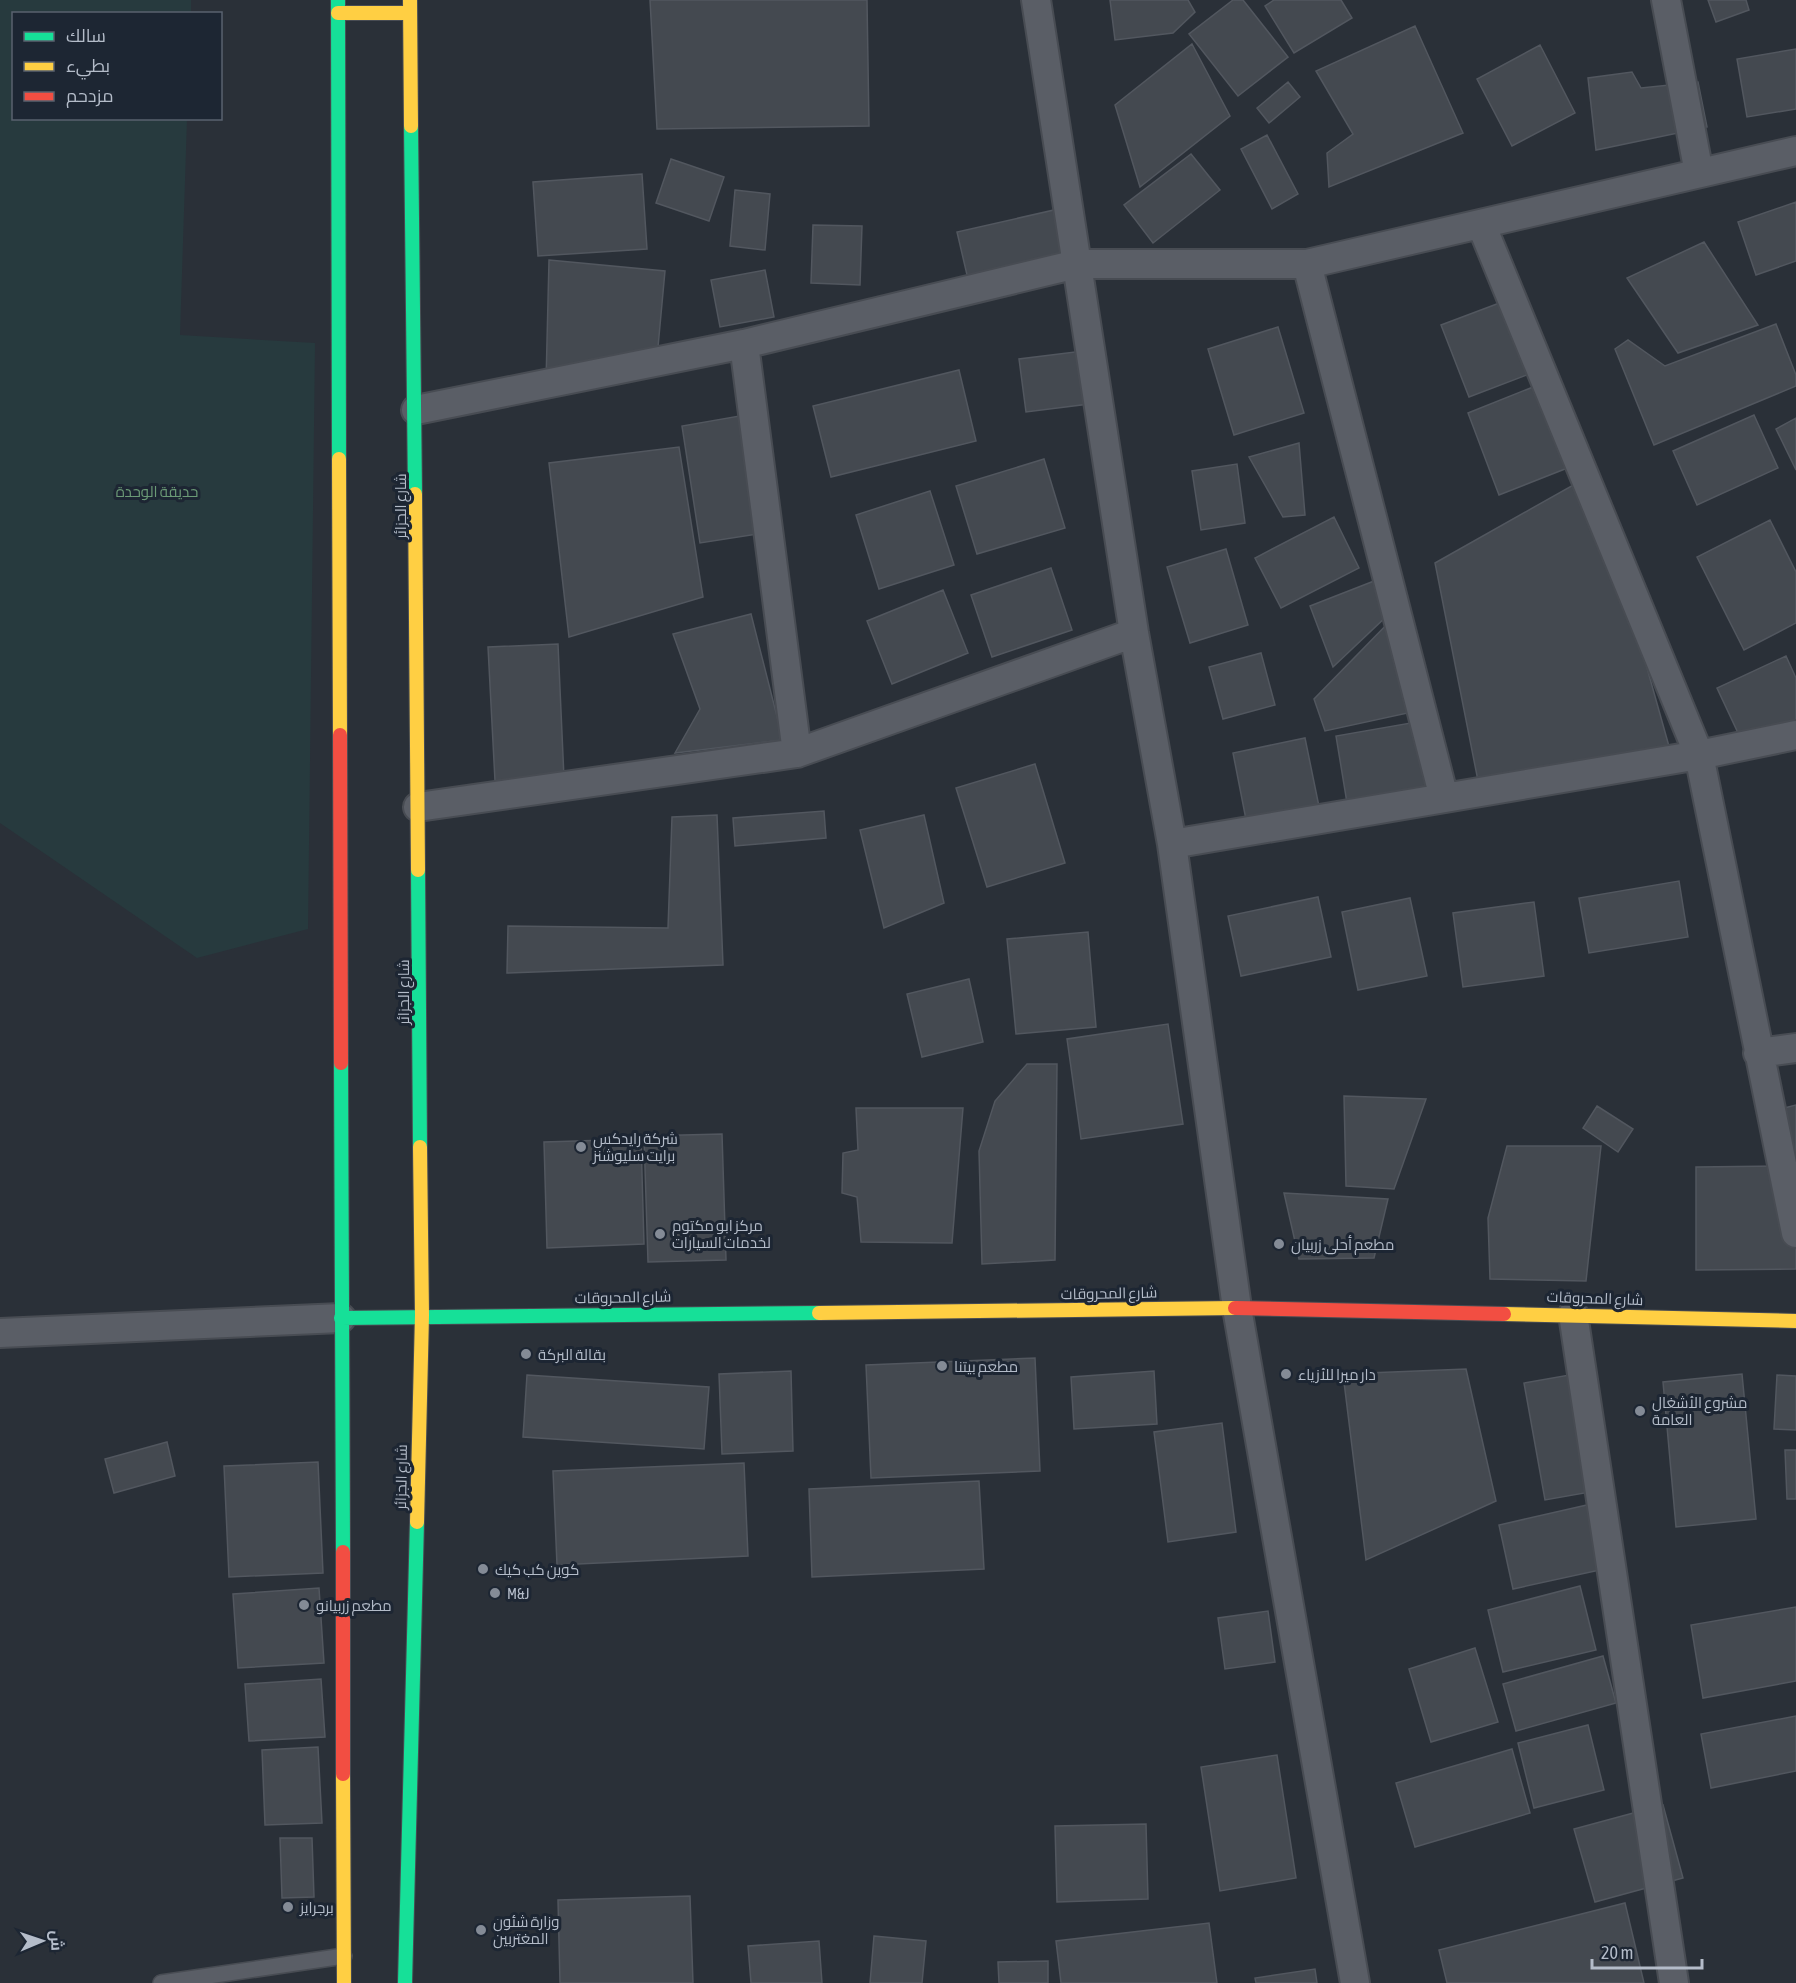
<svg xmlns="http://www.w3.org/2000/svg" width="1796" height="1983" font-family="'Asap Condensed',Cairo,sans-serif">
<rect width="100%" height="100%" fill="#2a3038"/>
<path fill="#273a3e" d="M0 0H191V13L14 14V118L187 119 180 335 315 343 308 929 197 958 0 823Z"/>
<path fill="#444950" stroke="#52575f" stroke-width="1.5" d="M650 0H867L869 126 657 129Z
M1110 0H1188L1195 12 1173 33 1115 40Z
M1233 0H1243L1288 57 1238 96 1189 34Z
M1274 0H1341L1352 18 1294 53 1265 6Z
M1708 0H1746L1749 10 1716 22Z
M1415 26 1463 133 1329 187 1327 153 1353 134 1316 71Z
M1192 44 1230 116 1140 187 1115 105Z
M1540 45 1575 113 1512 146 1477 79Z
M1796 49V109L1747 117 1737 59Z
M1632 72 1641 88 1698 82 1707 127 1596 150 1588 78Z
M1288 82 1300 97 1269 123 1257 108Z
M1267 135 1298 194 1272 209 1241 149Z
M1191 154 1220 190 1153 243 1124 205Z
M671 159 724 177 709 221 656 203Z
M642 174 647 249 538 256 533 182Z
M735 190 770 194 765 250 730 246Z
M1796 202V261L1756 275 1738 222Z
M1054 210 1068 269 971 292 957 232Z
M813 225 862 226 860 285 811 283Z
M1704 242 1758 325 1678 353 1627 278Z
M549 260 665 271 657 358 546 382Z
M765 270 774 317 720 327 711 280Z
M1518 296 1545 368 1469 397 1441 325Z
M1776 324 1796 375V386L1654 445 1615 349 1628 340 1665 366Z
M1278 327 1304 413 1234 435 1208 349Z
M1083 351 1089 404 1026 412 1019 359Z
M959 370 976 441 831 477 813 406Z
M1538 385 1570 467 1499 495 1468 413Z
M745 415 764 533 700 543 682 426Z
M1754 415 1778 468 1697 505 1673 451Z
M1796 418V470L1776 429Z
M1299 443 1305 515 1283 517 1249 457Z
M679 447 703 597 569 637 549 463Z
M1044 459 1065 528 977 554 956 486Z
M1237 464 1245 523 1201 530 1192 471Z
M1575 484 1635 625 1672 757 1480 791 1435 563Z
M930 491 954 565 879 589 856 515Z
M1334 517 1359 568 1281 608 1255 558Z
M1770 520 1796 572V623L1744 650 1697 557Z
M1226 549 1248 625 1190 643 1167 567Z
M1051 568 1072 630 992 657 971 595Z
M1374 581 1390 613 1333 667 1310 606Z
M943 590 968 653 892 684 867 621Z
M751 614 783 740 675 753 700 709 673 634Z
M1397 614 1417 711 1325 731 1314 699Z
M558 644 564 778 495 781 488 647Z
M1261 653 1275 705 1223 719 1209 667Z
M1786 656 1796 678V727L1746 750 1717 688Z
M1422 721 1436 799 1349 815 1336 736Z
M1305 738 1323 826 1250 840 1233 753Z
M1035 764 1065 863 987 887 956 788Z
M824 811 826 838 735 846 733 818Z
M717 815 723 965 507 973 508 926 668 928 672 817Z
M924 815 944 903 884 928 860 830Z
M1679 881 1688 937 1589 953 1579 898Z
M1318 897 1331 957 1241 976 1228 916Z
M1410 898 1427 976 1358 990 1342 912Z
M1534 902 1544 976 1463 987 1453 913Z
M1088 932 1096 1027 1016 1034 1007 939Z
M969 979 983 1042 922 1057 907 994Z
M1168 1024 1183 1124 1081 1139 1067 1039Z
M1027 1064H1057L1055 1260 982 1264 979 1151 995 1101Z
M1344 1096 1426 1099 1394 1189 1346 1186Z
M1796 1105V1164L1784 1108Z
M1597 1106 1633 1129 1618 1152 1583 1128Z
M856 1108H963L952 1243 861 1242 857 1197 842 1193 843 1153 858 1150Z
M722 1134 726 1260 648 1262 644 1136Z
M641 1139 644 1244 547 1248 544 1142Z
M1507 1146H1601L1586 1281 1490 1279 1488 1218Z
M1785 1166 1796 1204V1269L1696 1270V1167Z
M1284 1193 1388 1199 1374 1258 1299 1259Z
M1035 1358 1040 1471 871 1478 866 1365Z
M1466 1369 1496 1501 1366 1560 1343 1374Z
M791 1371 793 1451 722 1454 719 1374Z
M1154 1371 1157 1424 1074 1429 1071 1377Z
M1592 1371 1613 1488 1545 1500 1524 1383Z
M1742 1374 1756 1519 1676 1527 1663 1382Z
M527 1375 709 1387 704 1449 523 1437Z
M1777 1375 1796 1376V1430L1774 1429Z
M1222 1423 1236 1532 1168 1542 1154 1432Z
M167 1442 175 1476 114 1493 105 1459Z
M1785 1450H1796V1499H1787Z
M318 1462 323 1573 229 1577 224 1466Z
M744 1463 748 1556 557 1565 553 1471Z
M979 1481 984 1569 812 1577 809 1489Z
M1609 1500 1623 1565 1513 1589 1499 1525Z
M1580 1586 1596 1650 1503 1672 1488 1610Z
M319 1588 324 1663 238 1668 233 1594Z
M1796 1607V1681L1703 1698 1691 1625Z
M1268 1611 1275 1662 1225 1669 1218 1618Z
M1475 1648 1498 1722 1431 1742 1409 1669Z
M1603 1656 1616 1703 1516 1731 1503 1684Z
M321 1679 325 1737 249 1741 245 1684Z
M1796 1716V1771L1711 1788 1701 1734Z
M1588 1725 1604 1790 1534 1808 1518 1743Z
M318 1747 322 1823 265 1825 262 1750Z
M1512 1749 1530 1813 1415 1847 1396 1783Z
M1277 1755 1296 1878 1220 1891 1201 1767Z
M1663 1805 1683 1878 1595 1902 1574 1829Z
M1146 1824 1148 1899 1057 1902 1055 1826Z
M280 1838H312L314 1897 282 1898Z
M690 1896 693 1983H560L558 1900Z
M1625 1903 1644 1983H1447L1439 1950Z
M1209 1923 1217 1983H1061L1056 1941Z
M874 1936 926 1941 922 1983H870Z
M819 1941 822 1983H751L748 1946Z
M1048 1961V1983H999L998 1962Z
M1315 1969 1317 1983H1256L1255 1978Z"/>
<g fill="none" stroke-linecap="round" stroke-linejoin="round">
<g stroke="#484c53" stroke-width="18">
<path id="lane" d="M161 1983 344 1956"/>
</g>
<g stroke="#484c53" stroke-width="32">
<path id="street" d="M1036 0 1134 633 1172 844 1237 1308 1355 1983
M1666 0 1699 173
M1481 224 1699 755 1796 1233
M1307 264 1444 798
M744 344 797 753
M416 410 744 344 1077 264H1307L1796 151
M418 807 797 753 1134 633
M1172 844 1699 755 1796 735
M1758 1053 1796 1048
M1573 1314 1674 1983
M0 1333 341 1318"/>
</g>
<g stroke="#484c53" stroke-width="16">
<path id="fast" d="M338 0 339 459
M411 126 415 494
M418 870 420 1147
M341 1063 343 1552
M341 1318 819 1313
M405 1983 417 1522"/>
</g>
<g stroke="#484c53" stroke-width="16">
<path id="slow" d="M410 0 411 126
M338 13H410
M339 459 340 735
M415 494 418 870
M819 1313 1235 1308
M1504 1314 1796 1321
M417 1522 422 1315 420 1147
M343 1774 344 1983"/>
</g>
<g stroke="#484c53" stroke-width="16">
<path id="jam" d="M340 735 341 1063
M1235 1308 1504 1314
M343 1552V1774"/>
</g>
<use href="#lane" stroke="#5a5e66" stroke-width="15"/>
<use href="#street" stroke="#5a5e66" stroke-width="28"/>
<use href="#fast" stroke="#16e098" stroke-width="14"/>
<use href="#slow" stroke="#ffcf43" stroke-width="14"/>
<use href="#jam" stroke="#f24e42" stroke-width="14"/>
</g>
<g fill="#848b96" stroke="#1d2633" stroke-width="2">
<circle cx="581" cy="1147" r="6"/>
<circle cx="660" cy="1234" r="6"/>
<circle cx="1279" cy="1244" r="6"/>
<circle cx="526" cy="1354" r="6"/>
<circle cx="942" cy="1366" r="6"/>
<circle cx="1286" cy="1374" r="6"/>
<circle cx="1640" cy="1411" r="6"/>
<circle cx="483" cy="1569" r="6"/>
<circle cx="495" cy="1593" r="6"/>
<circle cx="304" cy="1605" r="6"/>
<circle cx="288" cy="1907" r="6"/>
<circle cx="481" cy="1930" r="6"/>
</g>
<g text-anchor="middle" dominant-baseline="central" stroke-width="6" stroke-linejoin="round" paint-order="stroke">
<g font-size="15" fill="#6b9a76" stroke="#1d2633">
<text x="157" y="491">حديقة الوحدة</text>
</g>
<g font-size="15" fill="#b4bcc9" stroke="#1d2633">
<text transform="translate(400 506) rotate(-90)">شارع الجزائر</text>
<text transform="translate(403 992) rotate(-90)">شارع الجزائر</text>
<text transform="translate(1109 1293) rotate(-1)">شارع المحروقات</text>
<text transform="translate(623 1297) rotate(-1)">شارع المحروقات</text>
<text transform="translate(1595 1298) rotate(2)">شارع المحروقات</text>
<text transform="translate(401 1477) rotate(-89)">شارع الجزائر</text>
</g>
<g font-size="15" fill="#b4bcc9" stroke="#1d2633" text-anchor="start">
<text x="593" y="1138">شركة رايدكس<tspan x="593" dy="17">برايت سليوشنز</tspan></text>
<text x="672" y="1225">مركز ابو مكتوم<tspan x="672" dy="17">لخدمات السيارات</tspan></text>
<text x="1291" y="1244">مطعم أحلى زربيان</text>
<text x="538" y="1354">بقالة البركة</text>
<text x="954" y="1366">مطعم بيتنا</text>
<text x="1298" y="1374">دار ميرا للأزياء</text>
<text x="1652" y="1402">مشروع الأشغال<tspan x="1652" dy="17">العامة</tspan></text>
<text x="495" y="1569">كوين كب كيك</text>
<text x="507" y="1593">M&amp;J</text>
<text x="316" y="1605">مطعم زربيانو</text>
<text x="300" y="1907">برجرايز</text>
<text x="493" y="1921">وزارة شئون<tspan x="493" dy="17">المغتربين</tspan></text>
</g>
</g>
<rect x="12" y="12" width="210" height="108" fill="#1d2633" stroke="#59626f" stroke-width="1.5"/>
<rect x="24" y="32" width="30" height="9" fill="#16e098" stroke="#59626f" stroke-width="1.5"/>
<text x="66" y="42" font-size="18" fill="#b4bcc9">سالك</text>
<rect x="24" y="62" width="30" height="9" fill="#ffcf43" stroke="#59626f" stroke-width="1.5"/>
<text x="66" y="72" font-size="18" fill="#b4bcc9">بطيء</text>
<rect x="24" y="92" width="30" height="9" fill="#f24e42" stroke="#59626f" stroke-width="1.5"/>
<text x="66" y="102" font-size="18" fill="#b4bcc9">مزدحم</text>
<g transform="translate(42 1941) rotate(88)" stroke="#1d2633" stroke-width="4.5" paint-order="stroke">
<path d="M0-4.5L10 22L0 15L-10 22Z" fill="#b4bcc9"/>
<text y="-9" font-size="16" font-weight="bold" text-anchor="middle" fill="#b4bcc9">ش</text>
</g>
<path d="M1592 1959v9h110v-9" fill="none" stroke="#b4bcc9" stroke-width="3"/>
<text x="1601" y="1959" font-size="18" fill="#b4bcc9" stroke="#1d2633" stroke-width="4.5" paint-order="stroke">20 m</text>
</svg>
